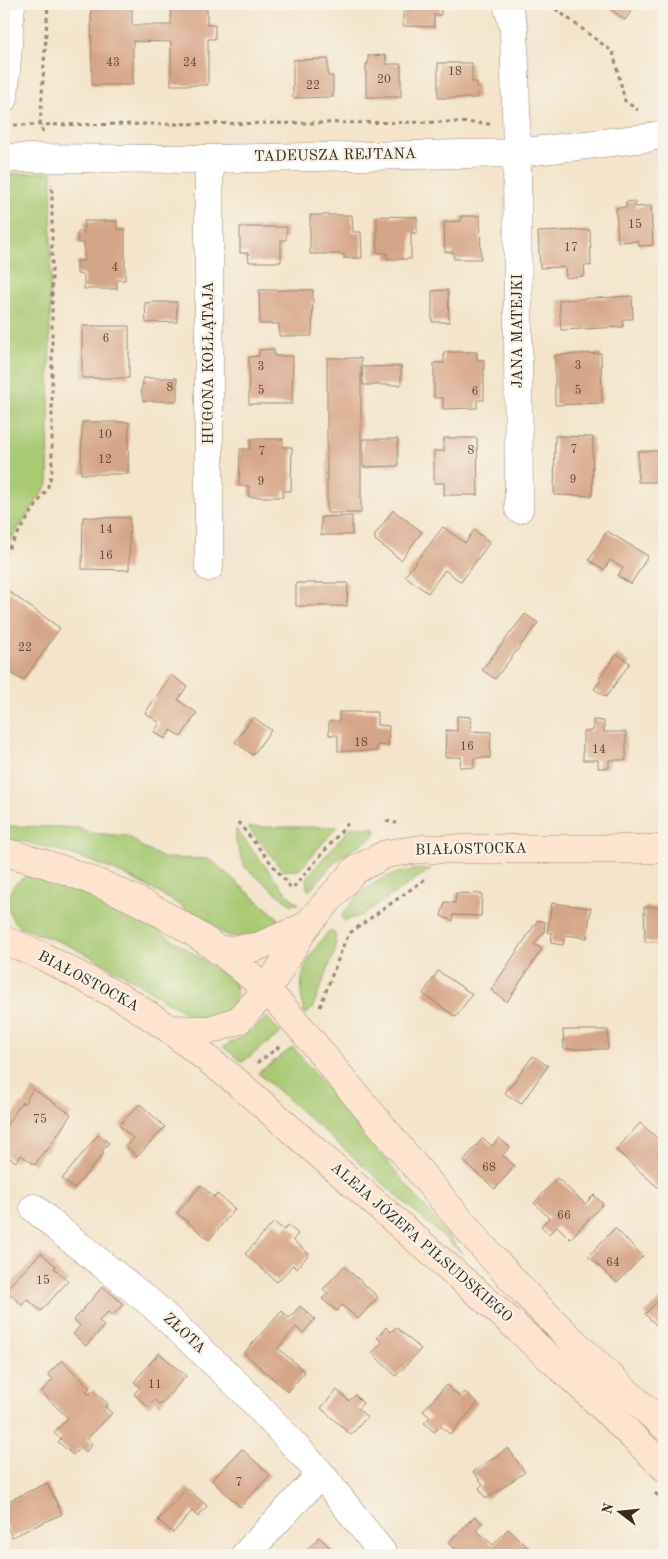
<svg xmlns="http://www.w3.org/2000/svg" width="668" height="1559" font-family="'Old Standard TT',serif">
<rect width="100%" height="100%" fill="#f7f3e8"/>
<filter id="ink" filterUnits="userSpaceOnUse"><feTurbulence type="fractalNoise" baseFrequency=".02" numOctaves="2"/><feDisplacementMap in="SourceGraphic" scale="10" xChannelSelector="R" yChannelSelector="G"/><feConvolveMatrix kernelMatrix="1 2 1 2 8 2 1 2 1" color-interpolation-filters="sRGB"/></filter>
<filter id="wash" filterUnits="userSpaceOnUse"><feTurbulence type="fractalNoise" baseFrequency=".0096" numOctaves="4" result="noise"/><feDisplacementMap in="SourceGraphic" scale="20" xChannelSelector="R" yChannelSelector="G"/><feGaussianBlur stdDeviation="1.12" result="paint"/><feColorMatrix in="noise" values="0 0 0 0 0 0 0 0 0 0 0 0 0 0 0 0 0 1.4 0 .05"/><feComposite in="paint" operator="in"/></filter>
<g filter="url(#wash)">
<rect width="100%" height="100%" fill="#f3e4cb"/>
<path fill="#a9c972" stroke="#727a48" d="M52 172 48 484 4 550V174Z
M4 826 60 827 78 828 91 833 128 836 145 849 164 858 208 859 212 861 278 918V925C264 934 243 940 227 935 213 930 203 921 191 913 177 903 163 895 148 887 103 862 54 847 4 838Z
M248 827H337L301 868 298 870 283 871Z
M351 827 375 828 376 834 337 860 309 891 307 889 306 878Z
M236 829 287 894 299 904H290L245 867 236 842Z
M431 869 362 915 345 921 341 917C364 883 390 869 431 869Z
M29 876C104 894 171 935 233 982 238 990 238 998 232 1006 226 1015 208 1019 197 1017 179 1013 157 994 141 985 121 973 101 961 80 951 61 941 40 935 20 928 2 912 4 883 29 876Z
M330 930 335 934 336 949 312 1009 305 1015C294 978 307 957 330 930Z
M267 1017 281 1033 242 1062 223 1047 252 1031Z
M293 1047 464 1255 258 1073Z"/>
<g id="blocks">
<path fill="#d5a587" d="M91 4H132V25H171V4H207V25H215V39H208V85H171V42L133 41V85H92Z
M403 4 441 5V15H434V27L403 26Z
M604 4H637L625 20Z
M386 55V64H401V97H366V64H368V56Z
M328 59V76H333V97L293 98V60Z
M438 63H472V82H477L478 98H438Z
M635 201V207L651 206 653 245 639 246 638 241 618 242 616 208 626 207V202Z
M310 215H352L353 232H361L362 258H344V254H310Z
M377 216 417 217V233H411V259H387V253H377Z
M461 216H480L481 259H454L453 252H445L444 222 461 221Z
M84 221H117V229H125V280H117V289H84V275L77 274V261H84V243H77L78 232H84Z
M240 227H287L286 240H281V262H249L248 253H240Z
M590 230 591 266 584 265 585 276 566 278 565 267 540 268 538 232Z
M259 290H313L312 336H279V324H260Z
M448 290 449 322H432V291Z
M632 296 633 319H623V327L561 330 559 300Z
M153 302H177V322L146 323 145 303Z
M82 326H129V378H82Z
M274 349V356H293L292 404H249V357L259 356V350Z
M444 352H477V360H484V400H477V408L443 409V398H434V363H444Z
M601 353 602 403 555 405V355Z
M327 358H361V513H327Z
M401 366V385H363L362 367Z
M143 378H177V401H143L141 388 143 385Z
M82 422H129L128 474H81Z
M555 436 593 437 592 496 554 495Z
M444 438H477L478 495H444V483H434V451H444Z
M250 439H283V447H292L291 491H283V497H249V486H239L240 449H250Z
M363 439H398V466L363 467Z
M638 451H664V482H638Z
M393 510 422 532 401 560 375 540V535Z
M352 516V535H321V517Z
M83 517 130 518 129 570 82 569Z
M443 527 465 543 474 530 490 542 461 582 445 570 428 593 405 576Z
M607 531 648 556 631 584 618 576 623 568 610 560 604 570 589 560Z
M296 583H348L347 606H296Z
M8 591 60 628 23 681 4 668V597Z
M525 614 538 623 495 679 482 670Z
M617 654 630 663 606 697 594 689 601 680 599 678Z
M171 675 187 686 178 700 197 713 181 737 171 730 165 739 154 732 160 723 145 713Z
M339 712H377V725L389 726 388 746 377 745 376 751H338V735H329V721H339Z
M457 716 471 717 470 731 491 732 490 758H474V768L460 767 461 757H445L446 730 457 731Z
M253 717 271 730 253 755 235 742Z
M593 720 604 721V732H626V760H609V768H598V760H583V731H593Z
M456 893 482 894 481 916 453 915V921L441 916 445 902 455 903Z
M659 900H664V942H645L644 907H659Z
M552 903 591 908 587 938 565 935 563 945 551 943 552 933 547 932Z
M538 920 545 922 544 932 534 944 542 949 507 1002 491 990Z
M438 971 472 994 456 1017 423 994Z
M563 1030H608V1049H564Z
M533 1056 548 1066 521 1104 505 1093Z
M33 1089 71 1114 47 1151 45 1150 35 1165 21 1155 16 1162 4 1154 7 1146 4 1144V1129L22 1102 24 1104Z
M140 1104 165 1127 137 1157 126 1146 133 1138 119 1125Z
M640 1123 664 1144 658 1154 664 1159V1188L662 1191 616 1150Z
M98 1135 109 1143 102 1151 104 1153 74 1189 62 1179Z
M483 1138 492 1146 499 1138 510 1147 503 1155 515 1166 495 1189 463 1161Z
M557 1178 585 1204 594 1195 603 1204 570 1239 557 1226 549 1234 541 1226 549 1218 534 1203Z
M201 1185 214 1197 217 1194 235 1209 209 1240 177 1213Z
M274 1222 284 1230 288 1225 298 1234 293 1240 309 1254 297 1269 293 1265 277 1282 245 1254Z
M615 1228 643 1256 617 1283 588 1256Z
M41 1253 56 1266 54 1268 68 1281 41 1311 27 1299 22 1305 5 1290Z
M344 1266 378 1297 358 1319 342 1305 337 1311 322 1299 328 1293 323 1289Z
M103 1286 123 1304 112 1316 108 1312 99 1321 104 1326 86 1346 73 1334 80 1326 74 1320Z
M664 1295V1333L645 1314Z
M300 1306 315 1319 303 1333 296 1327 278 1348 305 1372 288 1392 244 1353 282 1311 289 1318Z
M386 1327 391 1332 396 1327 421 1349 396 1376 372 1353 382 1342 377 1338Z
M159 1353 186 1376 160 1405 155 1400 148 1407 134 1394 140 1387 134 1382Z
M62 1360 90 1388 86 1391 89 1394 93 1390 108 1404 105 1407 112 1413 87 1439 92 1444 86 1452 81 1447 73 1455 58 1442 61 1439 54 1433 68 1418 41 1392 53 1379 48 1374Z
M446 1385 460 1397 465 1392 478 1403 450 1434 440 1426 434 1432 424 1423 430 1417 423 1411Z
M337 1390 349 1401 355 1395 363 1403 358 1409 367 1417 351 1435 321 1408Z
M508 1448 525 1472 486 1499 479 1488 483 1484 473 1472Z
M242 1449 270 1475 240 1507 212 1480Z
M47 1483 62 1514 12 1537 4 1519V1503Z
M187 1488 207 1506 198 1517 192 1511 173 1533 158 1520Z
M475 1516 482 1523 476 1530 493 1545 508 1529 531 1550 527 1555H462L448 1543Z
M319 1537 338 1555H302Z"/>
</g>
</g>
<g filter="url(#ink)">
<use href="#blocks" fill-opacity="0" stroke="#978774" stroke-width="1"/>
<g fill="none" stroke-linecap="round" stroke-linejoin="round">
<g stroke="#978774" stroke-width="29">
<path id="street" d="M507 4 514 29 517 153 519 509
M4 98 11 4
M4 158 209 159 517 153 646 138 664 134
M209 567V159
M34 1208 57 1228 153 1305 243 1390 321 1474 245 1555
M321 1474 384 1555"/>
</g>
<g stroke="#978774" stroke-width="29">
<path id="secondary" d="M4 852C101 877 193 920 266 990 293 1016 316 1047 339 1075 387 1132 434 1190 483 1247 539 1311 601 1369 664 1426
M4 940 44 957 129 1002 169 1029 238 1083 504 1316 588 1393 664 1467
M219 951 257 947 306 926
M169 1029 210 1030 239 1020 267 990 306 926 355 870 386 854 421 849H664"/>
</g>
<path stroke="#978774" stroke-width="3" stroke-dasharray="4 4" stroke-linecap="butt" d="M549 4 613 52 625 101 638 110
M14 125 458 122 490 124
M43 132 40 125 48 4
M4 555 47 489 52 473V184
M386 821 396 823
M238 822 292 889 350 821
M320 1007 345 941 351 932 428 877
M257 1063 280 1046
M655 1493 664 1501"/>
<use href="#street" stroke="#fff" stroke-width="28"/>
<use href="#secondary" stroke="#fde4d1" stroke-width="28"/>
</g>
</g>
<g text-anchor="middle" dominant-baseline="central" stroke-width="4.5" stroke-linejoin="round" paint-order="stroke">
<g font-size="12" fill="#624938">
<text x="113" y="63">43</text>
<text x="190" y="63">24</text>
<text x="455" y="72">18</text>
<text x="384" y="80">20</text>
<text x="313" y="86">22</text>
<text x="635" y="225">15</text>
<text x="571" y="248">17</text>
<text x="115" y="268">4</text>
<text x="106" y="339">6</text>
<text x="578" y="366">3</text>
<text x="261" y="367">3</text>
<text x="170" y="388">8</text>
<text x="261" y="391">5</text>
<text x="578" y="391">5</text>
<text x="475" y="392">6</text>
<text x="105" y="435">10</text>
<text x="574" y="450">7</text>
<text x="471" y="451">8</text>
<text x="262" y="452">7</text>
<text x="105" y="460">12</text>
<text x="573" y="480">9</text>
<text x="261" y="482">9</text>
<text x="106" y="530">14</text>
<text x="106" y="556">16</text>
<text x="25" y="648">22</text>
<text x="361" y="743">18</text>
<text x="467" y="747">16</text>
<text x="599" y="750">14</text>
<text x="40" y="1120">75</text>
<text x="489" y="1168">68</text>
<text x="564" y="1216">66</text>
<text x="613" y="1263">64</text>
<text x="43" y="1281">15</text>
<text x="155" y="1385">11</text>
<text x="239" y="1483">7</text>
</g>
<g font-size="15" fill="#3b2a1e" stroke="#f7f3e8">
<text transform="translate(335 156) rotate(-1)">TADEUSZA REJTANA</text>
<text transform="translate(518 331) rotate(-90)">JANA MATEJKI</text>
<text transform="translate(209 363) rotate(-90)">HUGONA KOŁŁĄTAJA</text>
<text transform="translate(471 850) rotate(-1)">BIAŁOSTOCKA</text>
<text transform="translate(88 982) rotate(28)">BIAŁOSTOCKA</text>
<text transform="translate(421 1243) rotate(41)">ALEJA JÓZEFA PIŁSUDSKIEGO</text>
<text transform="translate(184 1334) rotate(43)">ZŁOTA</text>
</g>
</g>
<rect width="668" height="1559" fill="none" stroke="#f7f3e8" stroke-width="20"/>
<g transform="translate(620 1512) rotate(286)" stroke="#f7f3e8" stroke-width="4" paint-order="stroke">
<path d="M0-4L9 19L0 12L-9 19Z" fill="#3b2a1e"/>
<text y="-8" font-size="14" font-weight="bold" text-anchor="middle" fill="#3b2a1e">N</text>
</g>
</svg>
